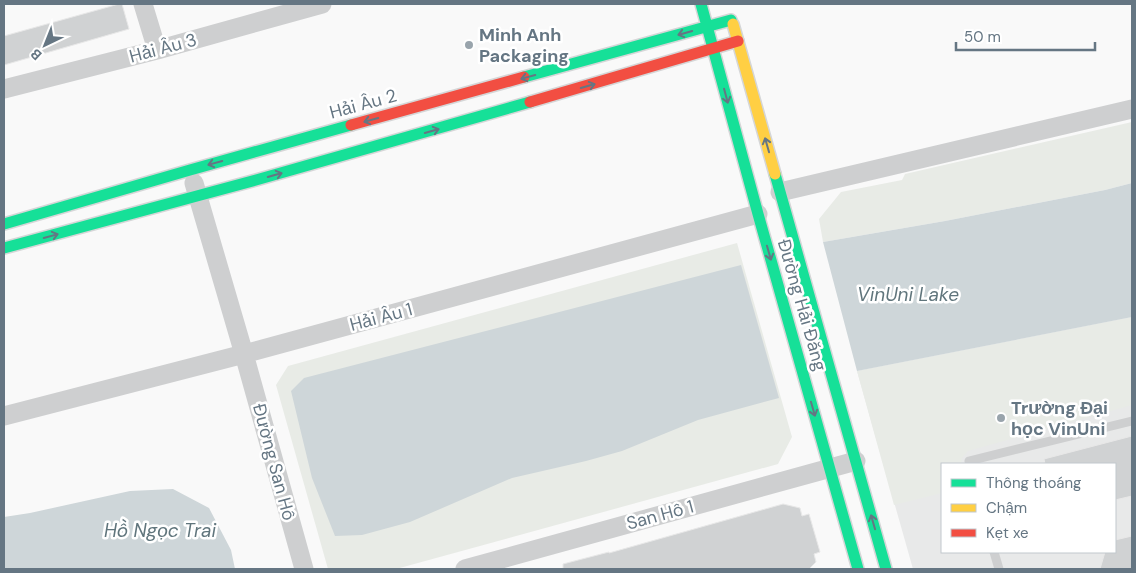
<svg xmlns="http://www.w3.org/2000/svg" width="1136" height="573" font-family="'DM Sans',sans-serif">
<rect width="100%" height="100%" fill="#f9f9f9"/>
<path fill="#e8e9e9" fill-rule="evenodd" d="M1132 317V569H913L857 371ZM942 464H1115V552H942Z"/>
<path fill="#e8ebe6" d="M1132 122V183L1105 190 945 221 823 242 819 219 841 192 902 180 905 174Z
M737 243 792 437 778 464 396 569H328L276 385 288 366Z
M1132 317V405L968 451 962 458 961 464H942V493L894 505 857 371Z"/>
<path fill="#ced6d9" d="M1132 183V317L857 371 823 242 945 221 1105 190Z
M741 265 779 398 698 420 622 451 586 461 512 478 410 522 362 535 335 536 312 478 291 391 304 378Z
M173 489 209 508 231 550 235 569H4V517L30 513 130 491Z"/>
<path fill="#d0d2d3" stroke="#e8e8e8" d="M119 4H122L129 29 4 65V36Z
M1132 436V496L1115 500V464H1045L1044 459Z
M783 504 800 508 802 516 809 514 820 552 814 554 816 562 809 569H563V564L609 552V553Z
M1132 536V569H1100L1105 552H1115V540Z"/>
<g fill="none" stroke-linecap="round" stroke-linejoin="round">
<g stroke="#d5d6d7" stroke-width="14">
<path id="fast" d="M701 4 758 214 858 569
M524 77 731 20
M775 174 886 569
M4 224 190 170 351 125
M4 248 256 180 530 102"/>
</g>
<g stroke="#d5d6d7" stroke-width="14">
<path id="slow" d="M733 24 775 174"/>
</g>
<g stroke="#d5d6d7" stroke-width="14">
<path id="jam" d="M530 102 738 41
M351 125 524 77"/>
</g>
<path stroke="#cecfd0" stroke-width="9" d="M970 464 969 461 1132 421
M994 552 999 569"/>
<path stroke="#cecfd0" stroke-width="19" d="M143 4 157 50
M4 89 157 50 322 4
M194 183 244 354 304 569
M780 192 1132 109
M4 416 244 354 758 214
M465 569 856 461"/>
<use href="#fast" stroke="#16e098" stroke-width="11"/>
<use href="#slow" stroke="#ffcf43" stroke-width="11"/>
<use href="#jam" stroke="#f24e42" stroke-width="11"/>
</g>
<defs><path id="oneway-shaft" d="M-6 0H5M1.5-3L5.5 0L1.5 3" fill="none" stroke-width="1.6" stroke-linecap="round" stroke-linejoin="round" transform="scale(1.25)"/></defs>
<g stroke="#657683">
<use href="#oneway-shaft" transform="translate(685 33) rotate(164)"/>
<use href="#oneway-shaft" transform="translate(528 77) rotate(165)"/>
<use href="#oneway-shaft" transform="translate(588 86) rotate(-16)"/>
<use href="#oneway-shaft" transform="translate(726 96) rotate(75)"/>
<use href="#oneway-shaft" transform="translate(371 120) rotate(165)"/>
<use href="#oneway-shaft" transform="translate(432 131) rotate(-16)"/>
<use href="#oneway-shaft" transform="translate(767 145) rotate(-106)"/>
<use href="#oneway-shaft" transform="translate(215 163) rotate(165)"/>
<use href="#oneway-shaft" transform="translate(275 175) rotate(-16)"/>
<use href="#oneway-shaft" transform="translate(51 236) rotate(-15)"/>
<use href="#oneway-shaft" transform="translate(769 253) rotate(74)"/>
<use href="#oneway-shaft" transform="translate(813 409) rotate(74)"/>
<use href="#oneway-shaft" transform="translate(873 522) rotate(-106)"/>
</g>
<g fill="#99a4ac" stroke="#fff" stroke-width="2">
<circle cx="469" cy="45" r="5"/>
<circle cx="1001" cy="418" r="5"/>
</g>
<g text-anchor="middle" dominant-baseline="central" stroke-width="5" stroke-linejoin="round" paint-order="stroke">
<g font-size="18" font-weight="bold" fill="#657683" stroke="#fff" text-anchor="start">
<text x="479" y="35">Minh Anh<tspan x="479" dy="21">Packaging</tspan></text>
<text x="1011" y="408">Trường Đại<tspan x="1011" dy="21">học VinUni</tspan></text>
</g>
<g font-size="18" fill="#657683" stroke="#fff">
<text transform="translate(163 48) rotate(-15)">Hải Âu 3</text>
<text transform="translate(363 104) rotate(-15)">Hải Âu 2</text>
<text transform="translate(802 305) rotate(74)">Đường Hải Đăng</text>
<text transform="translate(381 317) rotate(-15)">Hải Âu 1</text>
<text transform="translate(274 462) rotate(75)">Đường San Hô</text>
<text transform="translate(660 515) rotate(-15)">San Hô 1</text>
</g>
<g font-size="19" font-style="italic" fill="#60757c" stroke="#fff">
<text x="908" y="294">VinUni Lake</text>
<text x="160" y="530">Hồ Ngọc Trai</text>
</g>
</g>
<rect width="1136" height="573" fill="none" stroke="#657683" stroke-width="10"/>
<rect x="941" y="463" width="175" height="90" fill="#ffffff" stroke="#c1c8cd"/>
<rect x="951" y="479" width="25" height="8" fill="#16e098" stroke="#c1c8cd"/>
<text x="986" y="488" font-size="15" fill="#657683">Thông thoáng</text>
<rect x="951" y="504" width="25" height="8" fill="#ffcf43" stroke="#c1c8cd"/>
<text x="986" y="513" font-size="15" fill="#657683">Chậm</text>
<rect x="951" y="529" width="25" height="8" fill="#f24e42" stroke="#c1c8cd"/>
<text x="986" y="538" font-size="15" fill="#657683">Kẹt xe</text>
<g transform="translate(45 45) rotate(223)" stroke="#ffffff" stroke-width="4" paint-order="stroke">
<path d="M0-4L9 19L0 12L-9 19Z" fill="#657683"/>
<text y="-8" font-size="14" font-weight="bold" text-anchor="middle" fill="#657683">B</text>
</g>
<path d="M956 42v8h139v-8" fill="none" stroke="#657683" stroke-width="2.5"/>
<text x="964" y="42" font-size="15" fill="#657683" stroke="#ffffff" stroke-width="4" paint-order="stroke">50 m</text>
</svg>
